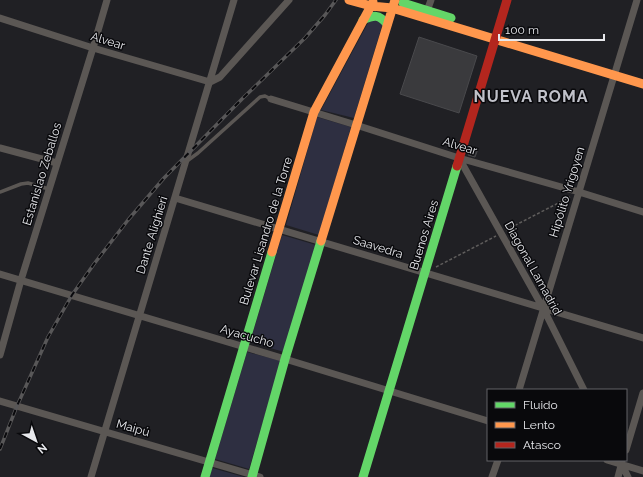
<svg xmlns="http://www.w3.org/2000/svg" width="643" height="477" font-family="Raleway,sans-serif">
<rect width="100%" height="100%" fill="#202024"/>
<path fill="#2e2f41" d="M377 18 383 23 354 118 321 110 369 21Z
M317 117 351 127 319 235 286 225Z
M282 235 316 245 284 352 250 342Z
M247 352 281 361 249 469 215 459Z
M212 468 244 477H209Z"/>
<path fill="#3a3a3d" stroke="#49494c" d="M419 37 477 56 459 113 400 94Z
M471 147 478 149 475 157 468 155Z"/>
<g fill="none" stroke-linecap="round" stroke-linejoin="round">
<path stroke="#5f5d5c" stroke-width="1.5" stroke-dasharray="3 2" stroke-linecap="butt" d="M506 230 570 197
M436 267 496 236"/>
<path stroke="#5b5754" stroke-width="3.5" d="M187 161 198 153 260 97 265 96 271 99
M0 192 21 184 28 183 49 189"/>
<path stroke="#5b5754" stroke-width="7" d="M427 11 431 0
M0 18 93 48 210 82 220 77 289 0
M271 99 356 125 459 158 579 192 643 212
M0 148 57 163
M459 158 543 308 584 390
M175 198 643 338
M0 274 285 359 488 421
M0 355 21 280 93 48 107 0
M519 390 637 0
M0 401 260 477
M626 450 643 393
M607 460 643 471
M621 463 628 477
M91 477 234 0
M492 477 498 460
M618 477 622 462"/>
<path stroke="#63d668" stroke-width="9" d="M403 3 451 18
M363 20C374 15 379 14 387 24
M205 477 272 252
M252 477 285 359 321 241
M363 477 457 166"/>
<path stroke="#ff974d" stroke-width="9" d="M349 0 371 6 392 8 643 84
M321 241 395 0
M272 252 314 112 373 2"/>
<path stroke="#b3261e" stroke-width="9" d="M457 166 507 0"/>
<g stroke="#585758" stroke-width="3.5">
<path id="rail" d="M0 449 17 406 48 337 72 295 94 264 128 220 164 178 242 99 305 38 325 15 336 0"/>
</g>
<use href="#rail" stroke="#09090c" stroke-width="2" stroke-dasharray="6" stroke-linecap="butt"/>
</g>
<g text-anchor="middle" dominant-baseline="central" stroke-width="3" stroke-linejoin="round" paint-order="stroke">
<g font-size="12" fill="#e7e8ec" stroke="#09090c">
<text transform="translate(108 41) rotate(17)">Alvear</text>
<text transform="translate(460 146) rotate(17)">Alvear</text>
<text transform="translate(42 174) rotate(-73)">Estanislao Zeballos</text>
<text transform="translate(567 192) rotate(-73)">Hipólito Yrigoyen</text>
<text transform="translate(266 231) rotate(-73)">Bulevar Lisandro de la Torre</text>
<text transform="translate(152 235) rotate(-73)">Dante Alighieri</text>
<text transform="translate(424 235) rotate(-73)">Buenos Aires</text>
<text transform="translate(378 247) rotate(17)">Saavedra</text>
<text transform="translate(533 268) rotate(61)">Diagonal Lamadrid</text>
<text transform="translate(247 336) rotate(16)">Ayacucho</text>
<text transform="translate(133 428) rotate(16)">Maipú</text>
</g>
<g font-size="16" font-weight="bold" letter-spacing="1" fill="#c0c1c9" stroke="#09090c">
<text x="531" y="96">NUEVA ROMA</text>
</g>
</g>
<rect x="487" y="389" width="140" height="72" fill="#09090c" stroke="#626266"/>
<rect x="495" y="402" width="20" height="6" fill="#63d668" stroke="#626266"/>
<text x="523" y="409" font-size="12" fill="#e7e8ec">Fluido</text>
<rect x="495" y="422" width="20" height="6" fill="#ff974d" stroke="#626266"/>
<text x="523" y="429" font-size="12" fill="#e7e8ec">Lento</text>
<rect x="495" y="442" width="20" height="6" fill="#b3261e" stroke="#626266"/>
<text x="523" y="449" font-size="12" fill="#e7e8ec">Atasco</text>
<g transform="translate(36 441) rotate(140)" stroke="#09090c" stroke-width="3" paint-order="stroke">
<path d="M0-3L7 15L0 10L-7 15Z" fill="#e7e8ec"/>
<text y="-6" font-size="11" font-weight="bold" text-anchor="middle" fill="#e7e8ec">N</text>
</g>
<path d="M499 34v6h105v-6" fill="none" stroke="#e7e8ec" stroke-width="2"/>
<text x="505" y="34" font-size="12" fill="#e7e8ec" stroke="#09090c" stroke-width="3" paint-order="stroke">100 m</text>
</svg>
